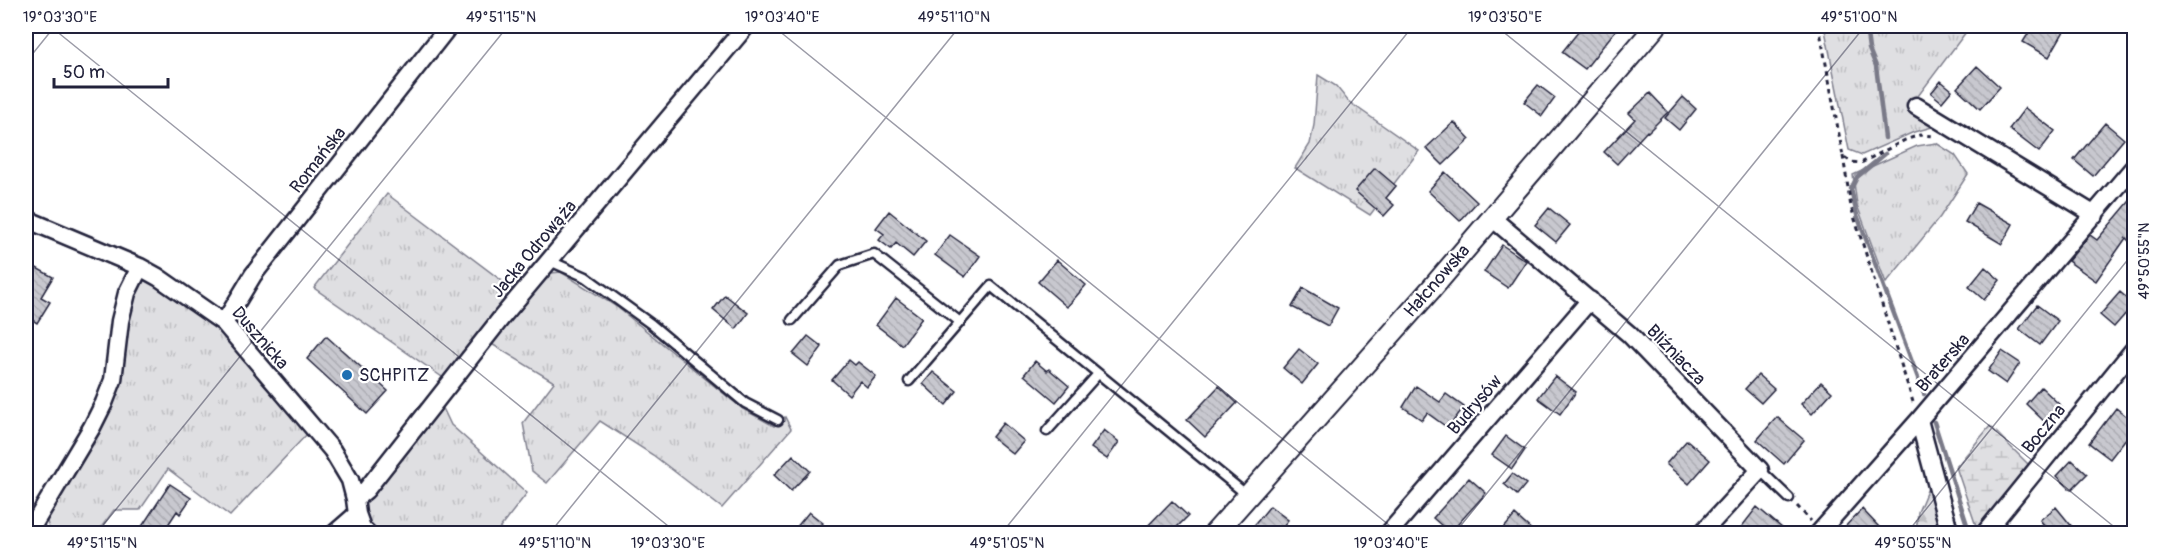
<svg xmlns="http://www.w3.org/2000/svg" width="2160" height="559" font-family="Pangolin,sans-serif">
<defs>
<pattern id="grass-tufts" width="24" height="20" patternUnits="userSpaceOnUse" patternTransform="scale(1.5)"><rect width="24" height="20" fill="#dfdfe2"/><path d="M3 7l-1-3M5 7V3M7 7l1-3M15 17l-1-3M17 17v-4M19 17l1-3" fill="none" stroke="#bfbfc3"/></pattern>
<pattern id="forest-firs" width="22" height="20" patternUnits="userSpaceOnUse" patternTransform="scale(1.5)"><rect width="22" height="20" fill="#dfdfe2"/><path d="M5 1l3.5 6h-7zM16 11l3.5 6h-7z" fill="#bfbfc3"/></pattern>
<pattern id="wetland-marsh" width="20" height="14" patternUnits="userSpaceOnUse" patternTransform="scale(1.5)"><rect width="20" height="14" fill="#dfdfe2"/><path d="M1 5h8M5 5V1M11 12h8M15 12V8" fill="none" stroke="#bfbfc3"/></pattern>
<pattern id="building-back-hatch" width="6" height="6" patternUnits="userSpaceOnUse" patternTransform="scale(1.5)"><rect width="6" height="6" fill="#c8c8cf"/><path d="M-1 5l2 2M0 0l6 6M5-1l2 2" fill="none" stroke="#acacb3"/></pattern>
</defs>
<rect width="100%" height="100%" fill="#fff"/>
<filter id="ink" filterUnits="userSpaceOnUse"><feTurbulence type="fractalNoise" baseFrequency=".0167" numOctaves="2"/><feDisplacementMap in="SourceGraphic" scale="12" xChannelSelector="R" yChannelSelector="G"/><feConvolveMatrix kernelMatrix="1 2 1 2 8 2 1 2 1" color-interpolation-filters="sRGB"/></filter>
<g filter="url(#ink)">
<path fill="url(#grass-tufts)" stroke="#80808e" stroke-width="1.5" d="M1827 26H1954L1966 32 1909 108 1936 126 1914 132 1862 155 1849 150 1825 30Z
M1318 75 1336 86 1348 101 1419 151 1370 215 1295 168 1310 144 1314 125Z
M1936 143 1955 155 1968 174 1940 217 1886 283 1857 205 1853 175 1917 146Z
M387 194 514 290 445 379 314 288Z
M561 272 617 307 743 409 774 426 785 417 791 429 722 508 653 455 600 421 547 483 532 471 523 423 554 382 490 343 551 273Z
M144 280 156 281 227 333 261 382 308 433 230 516 168 469 140 510H114L97 533H59L49 528 45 516 101 425 122 326 135 286Z
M442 406 451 425 527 493 496 533H380L368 522 364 507 370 496Z"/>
<path fill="url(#forest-firs)" stroke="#80808e" stroke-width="1.5" d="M1928 488 1941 533 1916 534 1918 512Z"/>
<path fill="url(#wetland-marsh)" stroke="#80808e" stroke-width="1.5" d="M1990 426 2031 467 1977 529 1956 467Z"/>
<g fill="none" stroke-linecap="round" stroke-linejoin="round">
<path stroke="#7a7a88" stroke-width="4.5" d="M1866 26 1869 49 1876 66 1885 138
M1885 154 1857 177 1851 189 1857 215 1924 394
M1934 422 1969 531"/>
</g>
<path fill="url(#building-back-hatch)" stroke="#22223b" stroke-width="1.5" d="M1583 26H1619L1585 69 1562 52Z
M2033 26H2054L2064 31 2049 57 2023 42Z
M1977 66 2000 87 1980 109 1957 88Z
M1941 81 1952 90 1942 102 1931 93Z
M1538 85 1555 98 1542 116 1524 102Z
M1650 93 1668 112 1648 132 1647 131 1617 164 1604 152 1635 119 1629 113Z
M1683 97 1696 109 1679 130 1665 118Z
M2025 108 2055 131 2039 152 2009 129Z
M1454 122 1470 139 1443 165 1426 148Z
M2105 123 2124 139 2093 176 2074 160Z
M1375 168 1396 186 1386 198 1394 205 1384 216 1355 191Z
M1445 172 1477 202 1460 221 1428 191Z
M2134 196V246L2126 238 2096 281 2068 261 2090 235 2097 240Z
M1976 203 2013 224 2002 244 1965 222Z
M1549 208 1570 225 1556 242 1535 225Z
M889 211 926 241 913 257 896 243 891 249 879 240 884 234 876 228Z
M950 235 980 256 965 277 935 255Z
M1502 245 1526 261 1508 288 1484 272Z
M1057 260 1086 285 1067 307 1038 282Z
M31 265 53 277 41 297 50 302 37 323 26 316V273Z
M1985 267 2000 280 1984 300 1969 287Z
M1303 288 1338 308 1328 326 1292 307Z
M2120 292 2134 304 2114 327 2100 315Z
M725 295 748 313 736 329 713 310Z
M896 298 922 318 902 345 876 325Z
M2037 305 2058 321 2040 345 2019 329Z
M326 336 388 391 367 414 307 359Z
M808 336 822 347 808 366 793 354Z
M1299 349 1318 364 1302 384 1283 368Z
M2002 351 2020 363 2006 384 1988 371Z
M849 360 855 365 858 362 876 376 867 387 860 381 849 395 832 380Z
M1035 361 1047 371 1049 369 1069 386 1056 402 1024 375Z
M933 372 957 391 946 405 923 384Z
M1758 375 1774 389 1761 403 1745 389Z
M1555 376 1576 392 1560 414 1538 398Z
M1821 382 1832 392 1812 414 1801 404Z
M1219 386 1237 403 1205 437 1187 420Z
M1416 386 1440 402 1446 394 1464 407 1448 428 1427 413 1422 420 1403 407Z
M2041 387 2063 408 2048 425 2026 404Z
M2116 408 2134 422V428L2110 459 2089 443Z
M1777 417 1804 440 1784 464 1757 440Z
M1003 423 1024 441 1013 454 992 437Z
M1104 430 1119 442 1107 459 1091 448Z
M1506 436 1525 450 1512 469 1492 455Z
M1687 440 1710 460 1689 484 1666 464Z
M793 455 810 471 791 491 774 475Z
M2072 460 2087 474 2071 490 2057 476Z
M1512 474 1526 484 1517 495 1504 484Z
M1469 478 1486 493 1450 533 1433 518Z
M170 484 191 498 180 514 177 511 162 534H137Z
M1172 501 1188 516 1170 534H1140Z
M1270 506 1288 520 1277 534H1247Z
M1757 507 1789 534H1736Z
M2056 507 2078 534H2051L2040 520Z
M1862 509 1879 527 1872 534H1838Z
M809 512 823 523 814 534H791Z
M1515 515 1536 534H1499Z"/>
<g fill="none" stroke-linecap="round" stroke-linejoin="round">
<g stroke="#22223b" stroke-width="13">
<path id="service" d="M550 261 586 277 651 324 745 403 778 420
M792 320 840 265 874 254 960 322
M909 381 991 286 1247 495
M1047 431 1098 374
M1760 470 1789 498"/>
</g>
<g stroke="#22223b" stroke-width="21">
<path id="minor" d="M1916 106 2095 215
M1492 218 1629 334 1760 470 1701 534
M26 219 140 267 158 277 224 323 332 450 350 480 355 499 357 514 362 528 368 534
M224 323 253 275 449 26
M1919 420 1950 534
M355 499 366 490 502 317 746 26
M28 534 92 427 104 403 113 380 120 321 127 293 140 267
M334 534 357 514
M1388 534 1590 300
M1818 534 1919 420 2134 167
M1984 534 2134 349"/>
</g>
<g stroke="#22223b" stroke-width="24">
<path id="tertiary" d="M1214 534 1433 287 1656 26"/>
</g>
<path stroke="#22223b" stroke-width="3" stroke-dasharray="4.5 4.5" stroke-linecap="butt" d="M1819 26 1843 156 1851 162 1861 163 1905 140 1920 135 1934 136
M1843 156 1851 207 1913 402
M1797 506 1811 521"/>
<use href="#service" stroke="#fff" stroke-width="8"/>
<use href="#minor" stroke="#fff" stroke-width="16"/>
<use href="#tertiary" stroke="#fff" stroke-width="20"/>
</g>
</g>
<path fill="none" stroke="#22223b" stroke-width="1.5" stroke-opacity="0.45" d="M50 26 678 534M773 26 1400 534M1496 26 2123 534M26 62 55 26M96 534 508 26M549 534 960 26M1001 534 1413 26M1454 534 1865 26M1906 534 2134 252"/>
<circle fill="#1f6fb2" stroke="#fff" stroke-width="2" cx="347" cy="375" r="6"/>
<g text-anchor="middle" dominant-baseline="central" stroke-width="4.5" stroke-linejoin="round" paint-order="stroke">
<g font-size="18" fill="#22223b" stroke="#fff">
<text transform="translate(318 160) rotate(-52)">Romańska</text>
<text transform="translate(534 249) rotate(-50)">Jacka Odrowąża</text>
<text transform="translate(1437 281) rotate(-49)">Hałcnowska</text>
<text transform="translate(260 338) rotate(49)">Dusznicka</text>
<text transform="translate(1676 355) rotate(46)">Bliźniacza</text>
<text transform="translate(1943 363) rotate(-49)">Braterska</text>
<text transform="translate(1475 405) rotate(-49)">Budrysów</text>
<text transform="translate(2044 429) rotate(-51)">Boczna</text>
</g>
<g font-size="18" fill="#22223b" stroke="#fff" text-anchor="start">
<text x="359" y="375">SCHPITZ</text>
</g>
</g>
<rect width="2160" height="559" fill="none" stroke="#fff" stroke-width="66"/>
<path d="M54 78v9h114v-9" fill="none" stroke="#22223b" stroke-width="3"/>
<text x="63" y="78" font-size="18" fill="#22223b" stroke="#ffffff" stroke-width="4.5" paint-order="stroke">50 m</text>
<rect x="33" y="33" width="2094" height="493" fill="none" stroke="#22223b" stroke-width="2"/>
<g font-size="15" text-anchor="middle" fill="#22223b">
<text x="60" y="22">19°03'30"E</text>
<text x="501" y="22">49°51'15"N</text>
<text x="782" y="22">19°03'40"E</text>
<text x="954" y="22">49°51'10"N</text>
<text x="1505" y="22">19°03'50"E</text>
<text x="1859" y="22">49°51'00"N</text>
<text transform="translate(2144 261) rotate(-90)" y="5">49°50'55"N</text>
<text x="102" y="548">49°51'15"N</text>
<text x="555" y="548">49°51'10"N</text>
<text x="668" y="548">19°03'30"E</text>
<text x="1007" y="548">49°51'05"N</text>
<text x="1391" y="548">19°03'40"E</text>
<text x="1913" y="548">49°50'55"N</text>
</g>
</svg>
